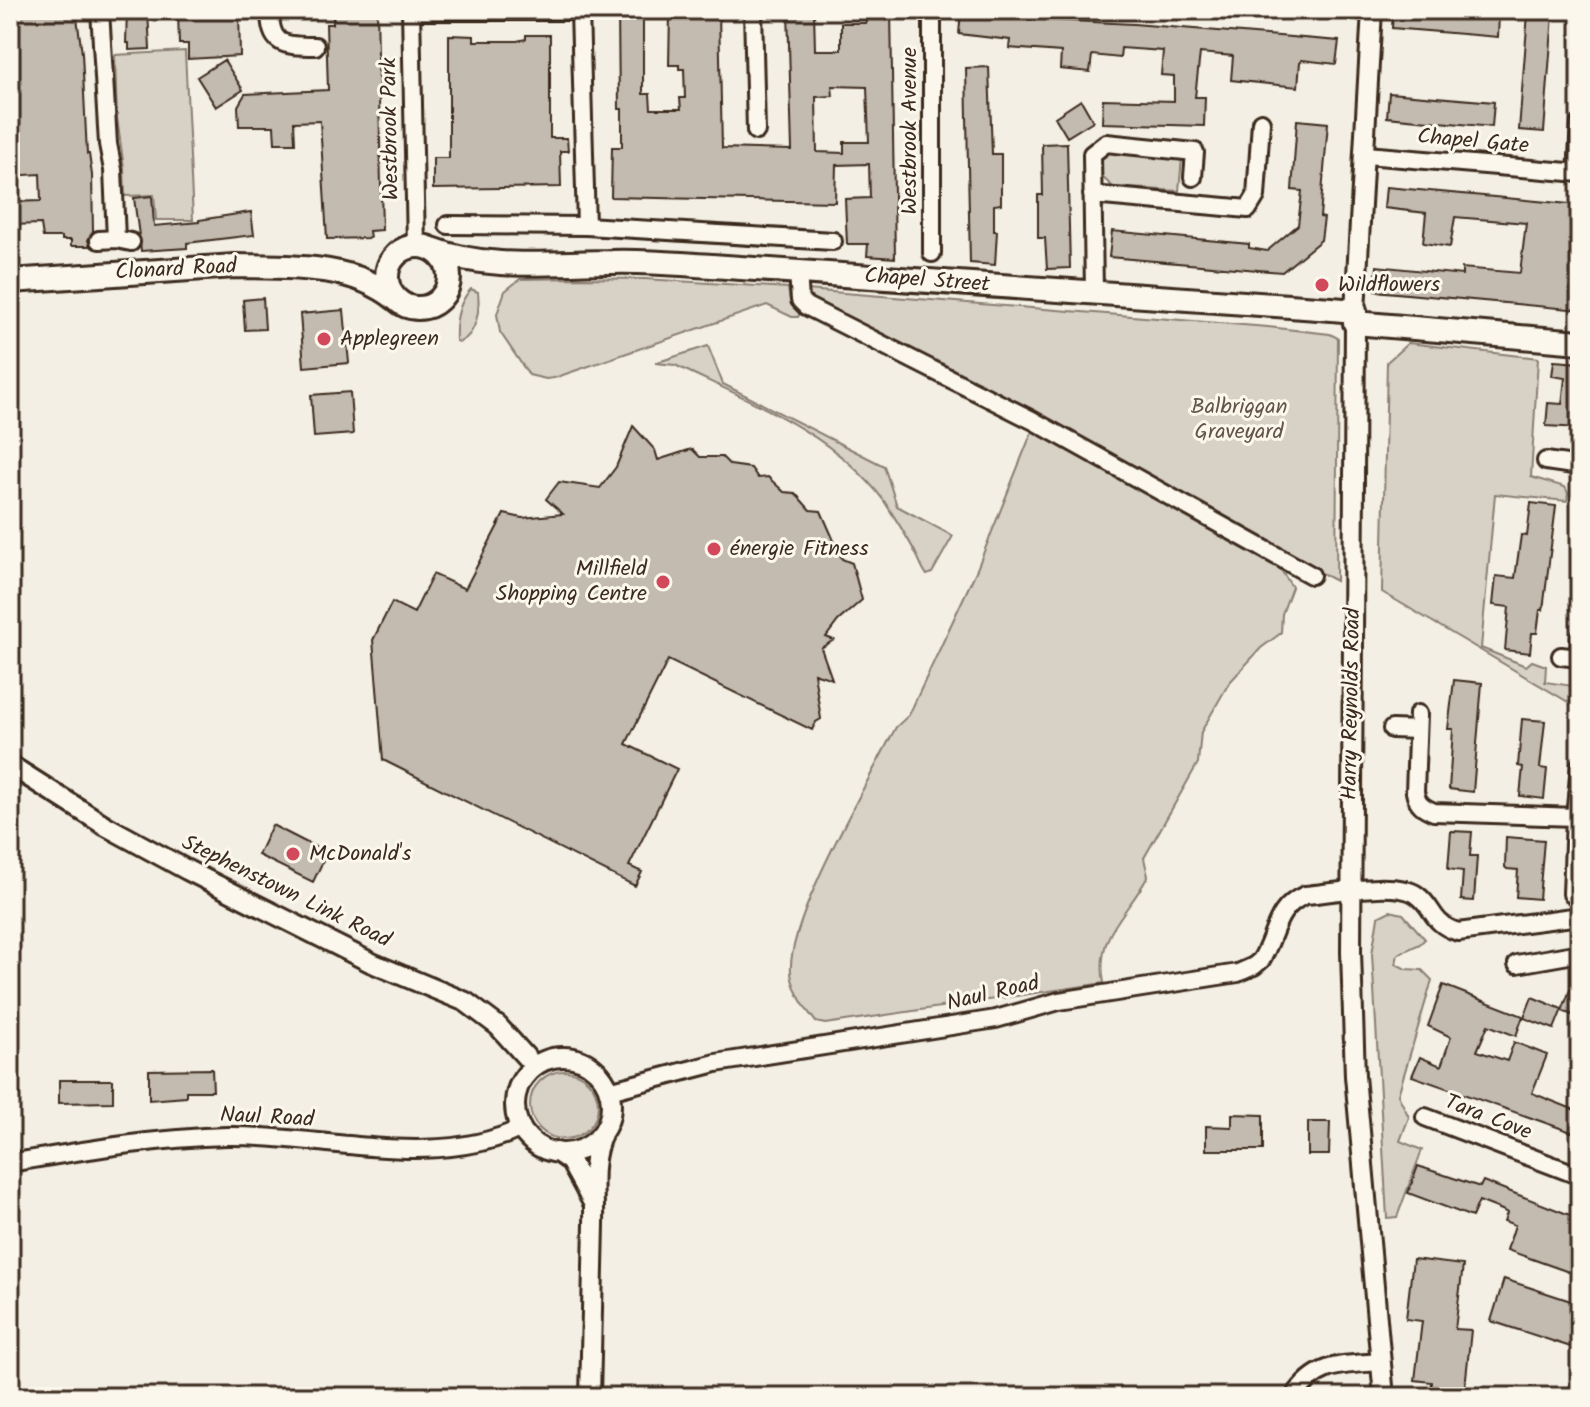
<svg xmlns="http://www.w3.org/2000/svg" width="1590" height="1407" font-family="Kalam,sans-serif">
<rect width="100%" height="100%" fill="#f3efe4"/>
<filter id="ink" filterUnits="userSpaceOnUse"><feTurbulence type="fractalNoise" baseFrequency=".0125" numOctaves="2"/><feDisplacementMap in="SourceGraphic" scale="16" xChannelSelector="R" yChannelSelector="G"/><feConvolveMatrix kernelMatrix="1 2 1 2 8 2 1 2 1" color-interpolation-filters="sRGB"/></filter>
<g filter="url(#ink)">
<path fill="#d8d1c6" stroke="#8a7e72" stroke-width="2" d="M185 51 193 220H156L154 195 125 196 124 168 117 118 115 55Z
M1109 152 1182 157 1179 191 1113 187 1101 176 1100 161 1103 155Z
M580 278 645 279 788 288 790 301 801 311 798 317H792L767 305 554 378 546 379 529 375 500 332 497 314 505 291 520 279Z
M471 289 478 292C480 310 477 334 460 342L456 341C455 322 458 303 471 289Z
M807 290 1268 327 1330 334 1338 338 1336 581 813 303Z
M1408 343 1538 358 1531 477 1565 487 1568 493 1567 501 1495 494 1481 648 1526 666 1532 661 1546 666 1545 682 1580 687V709L1382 592 1387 362Z
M708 346 723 384 884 466 897 506 953 536 932 573 927 575C922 569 920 561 916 554 907 536 895 518 884 501 834 433 749 401 675 365L655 363Z
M1033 429 1270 559 1279 567 1292 587 1282 614 1281 633 1261 648 1229 683 1201 732 1198 763 1144 858 1148 876C1127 916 1095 933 1104 983L825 1024 816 1022C806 1010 796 995 792 979 780 933 863 791 887 744L896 727 909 715 977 569Z
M1390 911 1403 914 1425 939 1420 944 1398 954 1396 964 1406 969 1422 970 1432 980 1398 1095 1409 1117 1400 1141 1422 1150 1397 1217 1387 1218 1372 954 1378 917Z
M530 1105a34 34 0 1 1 68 0a34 34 0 1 1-68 0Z"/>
<path fill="#c3bbb0" stroke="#3b2a1e" stroke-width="2" fill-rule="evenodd" d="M127 10H148L150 49 129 50V43H126Z
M205 10H239L240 56 188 59V44H179L178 13Z
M333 10H377L382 230 369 231 370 238 327 239 320 121 294 122 295 143H275L274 126H239L238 106 245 94 328 90 326 24H333Z
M618 10H643V94H650L651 109H681L680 98H685L684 69H679V65H669L670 13 719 12 722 148 792 150 788 10H814L815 50H841V23H866L865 10H891L895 258 867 256 868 244H847L845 199 870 198 869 164 836 165 835 202 611 197 612 147H622V109H619ZM832 86 867 87 869 142H844V153L817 152 816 97 833 96Z
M1393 10H1451L1499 14 1498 37 1392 28Z
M76 11 82 53 87 154H89L92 175 93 231 88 240 90 246H71V240H62V237H43L41 224 10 225V202L41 201 40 174 10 176V24H17V14Z
M961 11 1030 19 1134 24 1339 41 1336 64 1302 60 1300 62 1298 87 1231 80 1233 56 1200 53 1195 97H1205L1204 126 1102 123 1103 99 1174 101V76L1161 75 1163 51 1121 48 1120 58 1092 55 1090 72 1060 69 1061 52 1009 48 1010 40 959 34Z
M1528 13 1553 15 1544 132 1519 130Z
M449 35 474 36V41H517L526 39V35H550V138H567L568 151H560L561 187 433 189V158H449Z
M224 60 243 90 216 107 197 77Z
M989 67 992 154H1001V204L994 205V231H997L995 265 970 263 966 68Z
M1389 93 1494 102 1492 127 1387 117Z
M1081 100 1093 121 1067 137 1055 117Z
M1297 120 1328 123 1320 217 1324 218 1321 240 1282 272 1109 257 1112 231 1249 244V248L1267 251 1298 225 1302 191 1292 190Z
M1067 143 1070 268 1047 269 1045 238H1038V195H1043L1042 144Z
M1386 187 1580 205V310L1375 291 1377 266 1462 275V268L1520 273 1526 223 1455 217 1450 247 1423 243 1426 213 1384 208Z
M152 196 154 226 199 222V220L251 212 254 235 187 243V248L141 251 134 198Z
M263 298 265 329 245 330 243 300Z
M344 310 349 363 304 367 300 314Z
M1554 361 1580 363V428L1546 426 1548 403 1562 404 1565 378 1552 376Z
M350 392 353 434 314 437 311 395Z
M633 426 655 450 658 460 692 449 700 457H722L730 465 751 468 758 478 768 477 784 492 795 493 810 510 821 511 842 559 852 563 862 600 838 621 826 637 834 640 821 648 832 679 814 673 821 719 816 722 812 730 668 660 626 744 677 769 629 866 642 872 635 886 383 760 373 640 392 602 414 613 433 574 465 589 504 514 522 518 563 514 546 499 559 482 600 488 616 467Z
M1531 503 1556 506 1543 610H1540L1537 633H1532L1530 653 1505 650 1509 607 1493 605 1496 576 1515 578 1521 535 1527 536Z
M1454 680 1482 683 1473 792 1449 789 1453 729H1448Z
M1522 719 1545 721 1540 768 1547 769 1544 799 1520 796 1523 767 1518 766Z
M272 825 327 853 313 882 258 855Z
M1451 831 1472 832 1470 856H1477L1474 901 1461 900 1463 871 1448 869Z
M1506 837 1544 840 1539 899 1516 897 1518 870 1507 869 1505 867Z
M1443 985 1523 1016 1516 1036 1488 1025 1477 1051 1507 1061 1514 1042 1547 1055 1532 1093 1580 1112V1135L1412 1076 1420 1057 1441 1066 1451 1037 1428 1026Z
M1570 990 1580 995V1018L1562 1011Z
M1532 997 1562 1009 1554 1029 1524 1018Z
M212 1069 213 1091H186V1097L149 1100V1070Z
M59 1080H113V1102L59 1103Z
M1232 1114 1263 1115V1150H1206V1126L1232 1127Z
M1308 1122H1330L1329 1155H1308Z
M1418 1166 1480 1187 1483 1181 1580 1219V1276L1507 1250 1515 1225 1504 1221 1507 1213 1502 1210 1479 1201 1472 1217 1408 1193Z
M1413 1259 1463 1265 1455 1329 1471 1330 1464 1397H1430L1432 1382 1415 1380 1422 1321 1406 1319Z
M1504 1279 1580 1304V1350L1491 1321Z"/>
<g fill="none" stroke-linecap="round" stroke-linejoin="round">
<g stroke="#3b2a1e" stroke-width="22">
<path id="minor" d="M100 10 108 144 113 170 116 239
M270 10C270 45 282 46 315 46
M411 10 416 246
M580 10 586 226
M753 10 756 131
M932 10V253
M411 11H580
M1366 155 1580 173
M1577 173 1580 124
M1092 195 1248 209 1256 196 1261 122
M448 225 586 226 833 241
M99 240 116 239 131 242
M798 272 800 300 806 306 1032 420 1311 575
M1094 293 1092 154 1106 143 1195 152 1193 177
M1546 461 1580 466
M1561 656 1579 658 1580 638
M1418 714 1415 792C1417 804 1424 808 1434 812L1575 817
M1392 729 1417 730
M1572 894 1575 817 1580 766
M1517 964 1580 953
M609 1091 716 1063 996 1019 1059 1001 1238 973 1254 966 1261 960C1277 934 1274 909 1305 895 1332 893 1396 880 1417 895 1435 908 1430 923 1458 932L1580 916
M1425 1117 1580 1176
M10 1163C81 1151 154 1138 227 1136 319 1134 435 1171 521 1128
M1294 1397C1317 1362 1342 1365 1380 1362"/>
</g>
<g stroke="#3b2a1e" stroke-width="24">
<path id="tertiary" d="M1355 311 1372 10
M1355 323 1351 952 1355 1076 1384 1397
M10 765 106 826 187 870 372 963 466 1002 498 1026 534 1066
M515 1105a48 48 0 1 1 96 0a48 48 0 1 1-96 0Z
M557 1152 570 1161 592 1201
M590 1397C591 1339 593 1282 594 1224 595 1193 589 1164 602 1134"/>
</g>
<g stroke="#3b2a1e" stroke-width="28">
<path id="secondary" d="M387 277a31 31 0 1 1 62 0a31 31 0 1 1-62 0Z
M432 249C488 271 553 262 612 262 645 261 679 264 712 266L1332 309 1355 311V323L1580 342
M10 281 235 266C289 267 351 263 396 299"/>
</g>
<use href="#minor" stroke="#fbf7ec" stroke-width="16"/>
<use href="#tertiary" stroke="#fbf7ec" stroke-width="18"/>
<use href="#secondary" stroke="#fbf7ec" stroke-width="22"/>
</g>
</g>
<g fill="#d1495b" stroke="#fbf7ec" stroke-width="3">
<circle cx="1322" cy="285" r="8"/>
<circle cx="324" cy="339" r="8"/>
<circle cx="714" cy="549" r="8"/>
<circle cx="663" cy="582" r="8"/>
<circle cx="293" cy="854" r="8"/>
</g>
<g text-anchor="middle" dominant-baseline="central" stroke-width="6" stroke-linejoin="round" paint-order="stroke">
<g font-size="22" fill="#3b2a1e" stroke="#fbf7ec">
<text transform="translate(391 129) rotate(-91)">Westbrook Park</text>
<text transform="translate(910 131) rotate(-90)">Westbrook Avenue</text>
<text transform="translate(1473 142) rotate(5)">Chapel Gate</text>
<text transform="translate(176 270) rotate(-3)">Clonard Road</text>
<text transform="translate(927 281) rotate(4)">Chapel Street</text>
<text transform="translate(1352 704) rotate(-89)">Harry Reynolds Road</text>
<text transform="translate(286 892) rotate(26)">Stephenstown Link Road</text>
<text transform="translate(993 994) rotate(-13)">Naul Road</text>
<text transform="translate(267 1118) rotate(3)">Naul Road</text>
<text transform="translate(1488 1118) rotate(21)">Tara Cove</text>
</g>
<g font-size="22" fill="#3b2a1e" stroke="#fbf7ec" text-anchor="start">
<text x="1338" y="285">Wildflowers</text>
<text x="340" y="339">Applegreen</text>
<text x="730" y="549">énergie Fitness</text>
<text x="647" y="569" text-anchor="end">Millfield<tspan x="647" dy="25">Shopping Centre</tspan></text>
<text x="309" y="854">McDonald's</text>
</g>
<g font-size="22" fill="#625448" stroke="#fbf7ec">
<text x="1239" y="407">Balbriggan<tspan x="1239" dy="25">Graveyard</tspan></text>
</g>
</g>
<rect width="1590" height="1407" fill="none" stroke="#fbf7ec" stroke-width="40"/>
<rect x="20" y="20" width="1550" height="1367" fill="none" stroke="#3b2a1e" stroke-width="3" filter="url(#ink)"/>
</svg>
